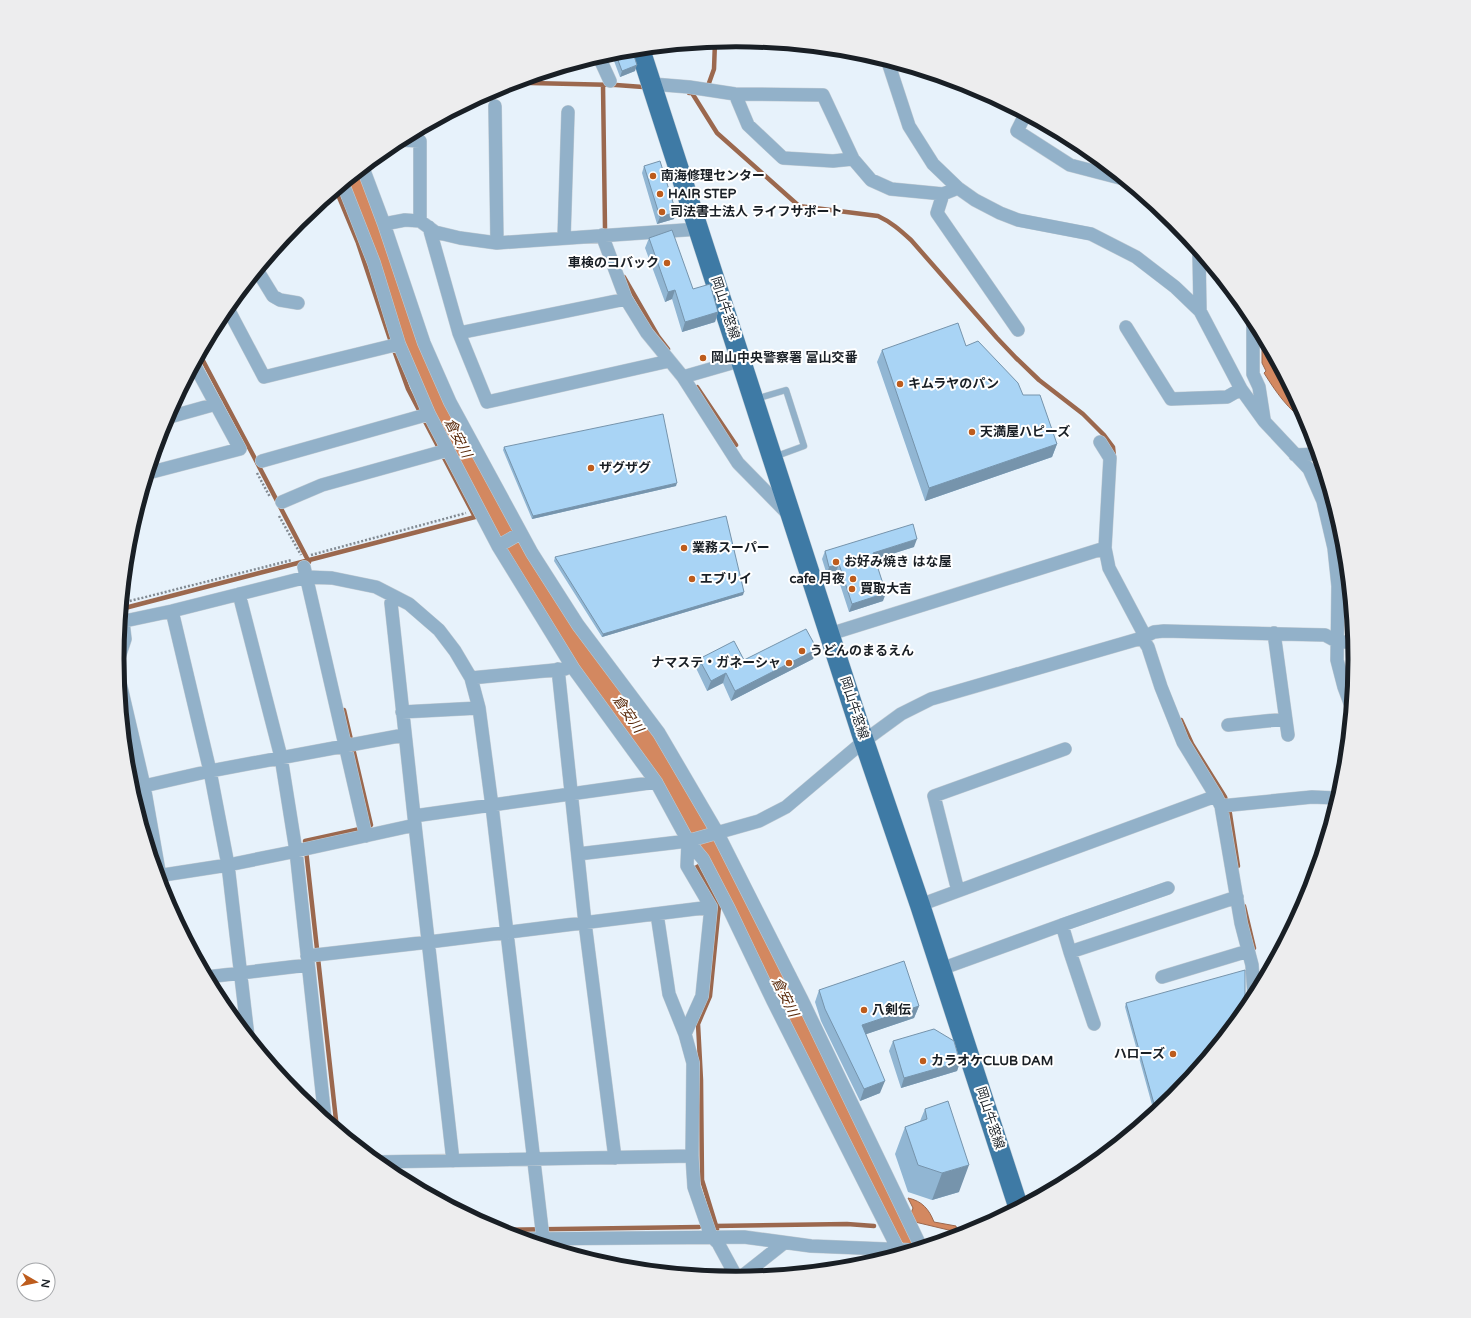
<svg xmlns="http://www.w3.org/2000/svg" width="1471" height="1318" font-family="'Varela Round','Noto Sans JP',sans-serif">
<rect width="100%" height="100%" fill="#e7f2fb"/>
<path fill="#d38860" stroke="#9b684e" d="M1262 338 1307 422C1288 410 1276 392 1264 373L1266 371 1262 363Z
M908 1198C922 1201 929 1209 934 1222L956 1226 957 1232 915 1222 911 1213 913 1208Z"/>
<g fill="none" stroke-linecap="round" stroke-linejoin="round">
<path stroke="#9b684e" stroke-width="4.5" d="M519 81 531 83 616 85 643 87
M709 83 714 69 715 42
M603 85 605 228 606 235
M689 93H692L717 133 799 206 878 216C891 222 900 230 911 240L997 338 1016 358 1039 380 1083 414 1104 435 1113 447 1114 457
M624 277 658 336 668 349
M200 355 252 453 309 562
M697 387 736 445
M121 609 475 517 408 389 390 339 358 243 336 190
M1181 720 1192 744 1225 797 1230 814 1238 866
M708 861 716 858
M701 865 697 867 719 906 710 996 698 1024 701 1080 702 1180 717 1229
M1244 906 1254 948
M337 1129 305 841 369 827 371 825 344 710
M891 1222 896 1221
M714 1226 847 1224 874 1226
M496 1230 699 1227"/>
<path stroke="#d38860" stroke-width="27" d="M352 177 377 240 413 345 454 434 516 550 650 747 710 845 730 890 910 1250"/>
<g stroke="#c2ccd4" stroke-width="7">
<path id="service" d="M756 399 786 390 804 446 774 457"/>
</g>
<g stroke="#c2ccd4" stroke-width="14">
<path id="minor" d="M599 57 610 81
M888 62 909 126 933 164 958 188 975 200 1000 213 1018 220 1091 234 1136 257 1175 287 1200 311 1241 389 1264 421 1309 469 1323 501 1334 548 1338 586 1337 660 1344 687 1350 703
M652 84 689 87 735 94 823 95 853 159 871 180 891 189 943 194 958 188
M735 94 748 125 783 158 833 161 853 159
M495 106 497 243
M1025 115 1017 131 1070 165 1120 178
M399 140 420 141V221L435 232 460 238 497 243 699 229
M363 168 384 224 424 343 450 402 532 553 578 625 659 733 717 832 802 1000 921 1247
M343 184 374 263 399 344 429 414 498 546 573 668 656 782 688 841 703 859 729 909 773 1001 900 1253
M943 194 937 213 1018 330
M384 224 405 220 420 221
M429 227 459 333 487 402 669 361
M602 235 626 299 647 333 683 377 738 463 788 514
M564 238 568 112
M1199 252 1200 311
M257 270 273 296 280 300 298 303
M227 307 264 377 399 344
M1253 321V374L1259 387 1264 419
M1126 327 1171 399 1227 397 1241 389
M459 333 626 299
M683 377 742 360
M166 418 216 404
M1100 442 1110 458 1105 548 1109 568 1145 636
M1295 455 1317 454
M262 461 429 414
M148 473 240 449 194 364
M282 502 322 485 448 450
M498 546 521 533
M304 567 366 836
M239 594 281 757 296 851 325 1119
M393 596 391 603 414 816
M172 611 210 771 228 865 248 1037
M120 622 172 611 307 577 332 578 376 587 409 604 439 630 455 651 471 678 479 708 492 806 543 1238
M1274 633 1288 735
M830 634 1105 548
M117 663 125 639 123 622
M558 669 585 923 615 1158
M118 674 144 786 163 894
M471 678 565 669
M402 712 479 708
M1228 725 1285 719
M144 786 210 771 404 735
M1216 796 1221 806 1241 923 1252 965 1254 996
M1221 806 1312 797 1337 798
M415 825 453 1161
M688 841 687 866 711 907 702 996 685 1034 693 1063 692 1156 694 1187 711 1236 718 1243 737 1278
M578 854 688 841 759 821 786 807 864 741 901 714 931 699 1142 638 1154 632 1164 631 1325 635 1338 642H1353
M157 876 228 865 287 853 415 825 414 816 656 782
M958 891 934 796 1065 749
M920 905 1216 796 1183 742 1161 687 1148 647 1142 638
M657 914 669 994 685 1034
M1062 925 1168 888
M1070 952 1094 1024
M307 956 429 942 711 907
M941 969 1062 925 1070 952 1237 897
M207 977 308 965
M1162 977 1248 951
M377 1162 692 1156
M524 1239 744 1237 811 1246 910 1250
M741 1277 784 1243"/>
</g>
<g stroke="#c2ccd4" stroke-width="21">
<path id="primary" d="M640 49 864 741 920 905 1018 1206"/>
</g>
<path stroke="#828a92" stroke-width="2.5" stroke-dasharray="2 2" stroke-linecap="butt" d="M257 473 270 497
M279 516 301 555
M311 555 466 513
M122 603 292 560"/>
<use href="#service" stroke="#92b1c9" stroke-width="6"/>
<use href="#minor" stroke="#92b1c9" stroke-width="13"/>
<use href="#primary" stroke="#3e7aa5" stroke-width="20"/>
</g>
<path fill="#91b6d3" d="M615 52 635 71 620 77 611 53Z
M644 166 674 219 657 224 642 173Z
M649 238 693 289 718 312 715 322 682 332 672 299 665 302 645 248Z
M882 350 1023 395 1057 444 1052 457 925 501 877 362Z
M504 447 676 486 532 519 503 450Z
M914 547 875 559 883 601 849 612 836 572 827 575 822 559 825 551Z
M555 557 743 595 602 637 554 561Z
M817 649 813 659 731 701 723 683 707 691 696 668 699 659 744 660Z
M819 990 919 1006 914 1018 866 1034 880 1093 860 1101 821 1021 815 1002Z
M1126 1003 1173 1097 1154 1112 1125 1007Z
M893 1041 960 1062 957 1071 901 1088 889 1051Z
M925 1109 959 1192 932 1200 908 1192 895 1154 905 1127 920 1121Z"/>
<path fill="#7694ac" d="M702 43 700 48H665V47Z
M637 65 635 71 620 77 622 71Z
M676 212 674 219 657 224 660 217Z
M675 290 672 299 665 302 668 292Z
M718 312 715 322 682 332 685 322Z
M1057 444 1052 457 925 501 929 488Z
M677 483 676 486 532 519 533 516Z
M917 539 914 547 870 561 873 553Z
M839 564 836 572 827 575 829 567Z
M744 592 743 595 602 637 603 634Z
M886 593 883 601 849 612 852 604Z
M817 649 813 659 731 701 735 691Z
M726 673 723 683 707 691 711 681Z
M919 1006 914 1018 858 1037 862 1025Z
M960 1062 957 1071 901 1088 904 1078Z
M885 1081 880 1093 860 1101 864 1089Z
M969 1165 959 1192 932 1200 942 1173Z"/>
<path fill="#a9d4f5" stroke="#7694ac" d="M632 50 637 65 622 71 615 52Z
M660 161 676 212 660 217 644 166Z
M672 230 693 289 710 284 718 312 685 322 675 290 668 292 649 238Z
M958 323 966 346 978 341 1018 383 1023 395H1040L1057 444 929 488 882 350Z
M663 414 677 483 533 516 504 447Z
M726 516 744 592 603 634 555 557Z
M913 524 917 539 873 553 886 593 852 604 839 564 829 567 825 551Z
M806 629 817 649 735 691 726 673 711 681 699 659 734 641 744 660Z
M904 961 919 1006 862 1025 885 1081 864 1089 825 1009 819 990Z
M1245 970V1009L1173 1097 1156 1111 1126 1003Z
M934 1029 954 1041 960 1062 904 1078 893 1041Z
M948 1101 969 1165 942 1173 918 1165 905 1127 927 1119 925 1109Z"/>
<g fill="#bd5c1d" stroke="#fff" stroke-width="1.5">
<circle cx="653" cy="176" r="4"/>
<circle cx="660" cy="194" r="4"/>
<circle cx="662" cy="212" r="4"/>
<circle cx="667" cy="263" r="4"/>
<circle cx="703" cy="358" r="4"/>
<circle cx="900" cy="384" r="4"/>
<circle cx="972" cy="432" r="4"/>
<circle cx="591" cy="468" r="4"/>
<circle cx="684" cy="548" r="4"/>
<circle cx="836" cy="562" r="4"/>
<circle cx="692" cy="579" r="4"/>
<circle cx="853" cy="579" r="4"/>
<circle cx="852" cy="589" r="4"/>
<circle cx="802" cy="651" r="4"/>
<circle cx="789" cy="663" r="4"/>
<circle cx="864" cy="1010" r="4"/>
<circle cx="1173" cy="1054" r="4"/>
<circle cx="923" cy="1061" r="4"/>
</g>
<g text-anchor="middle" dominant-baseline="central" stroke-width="4" stroke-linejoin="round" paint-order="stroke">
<g font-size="13" font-weight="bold" fill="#191f25" stroke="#fff" text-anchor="start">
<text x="661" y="176">南海修理センター</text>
<text x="668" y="194">HAIR STEP</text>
<text x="670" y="212">司法書士法人 ライフサポート</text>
<text x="659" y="263" text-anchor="end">車検のコバック</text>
<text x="711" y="358">岡山中央警察署 富山交番</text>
<text x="908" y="384">キムラヤのパン</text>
<text x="980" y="432">天満屋ハピーズ</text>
<text x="599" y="468">ザグザグ</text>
<text x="692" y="548">業務スーパー</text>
<text x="844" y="562">お好み焼き はな屋</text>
<text x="700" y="579">エブリイ</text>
<text x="845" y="579" text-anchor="end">cafe 月夜</text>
<text x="860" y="589">買取大吉</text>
<text x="810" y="651">うどんのまるえん</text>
<text x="781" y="663" text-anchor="end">ナマステ・ガネーシャ</text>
<text x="872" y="1010">八剣伝</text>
<text x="1165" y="1054" text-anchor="end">ハローズ</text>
<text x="931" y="1061">カラオケCLUB DAM</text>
</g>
<g font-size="13" fill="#191f25" stroke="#fff">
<text transform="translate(725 308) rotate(72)">岡山牛窓線</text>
<text transform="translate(854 708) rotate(72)">岡山牛窓線</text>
<text transform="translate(990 1118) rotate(72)">岡山牛窓線</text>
</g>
<g font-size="14" font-style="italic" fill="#582809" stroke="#fff">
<text transform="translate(458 438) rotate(63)">倉安川</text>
<text transform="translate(628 714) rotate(56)">倉安川</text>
<text transform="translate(785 997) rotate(64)">倉安川</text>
</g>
</g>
<path d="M0 0H1471V1318H0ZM124 659a612 612 0 1 1 1224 0a612 612 0 1 1-1224 0Z" fill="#ededee" fill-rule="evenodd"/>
<path fill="none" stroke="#191f25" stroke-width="5" d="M124 659a612 612 0 1 1 1224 0a612 612 0 1 1-1224 0Z"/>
<g transform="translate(36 1282) rotate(99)"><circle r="19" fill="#ffffff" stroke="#a3a5a8"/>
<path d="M0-3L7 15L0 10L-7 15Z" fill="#bd5c1d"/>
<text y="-6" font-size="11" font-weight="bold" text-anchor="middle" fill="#191f25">N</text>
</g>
</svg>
